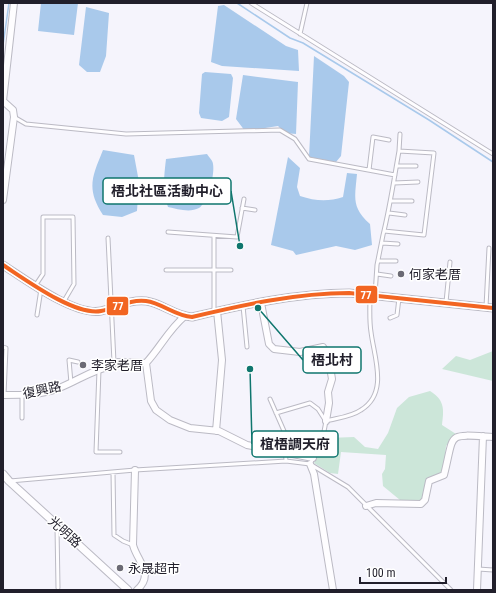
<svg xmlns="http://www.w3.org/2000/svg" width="496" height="593" font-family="'Roboto Condensed','Noto Sans TC',sans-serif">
<rect width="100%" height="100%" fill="#f5f4fc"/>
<path fill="#cce6d9" d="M493 351V381L442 369 456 356 470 360Z
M430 391C445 400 444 410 442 425L456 434 446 446 444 469 442 474 426 479 425 499 421 502 400 500 383 486 382 474 385 469 386 455 341 452 338 474 330 473 314 463 328 438 354 437 365 447 378 449 388 433 397 408 409 397Z"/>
<path fill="#a9c9eb" d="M41 3H78L74 35 38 31Z
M224 5 286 46 298 50 299 71 222 66 211 62 218 6Z
M86 7 109 13 106 56 100 72H87L79 65Z
M314 56 344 76 349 82 341 156 336 162 309 157Z
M205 72 231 74 233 78 229 117 222 121 201 118 199 113 202 74Z
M243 75 298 82 296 134 285 133 278 126 245 131 236 119Z
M103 150 134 155 139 182 137 211 122 217 103 215C86 189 92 177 103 150Z
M207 154C209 157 213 161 213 164 215 174 208 202 199 208 190 213 177 209 168 207 162 191 164 176 166 159Z
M288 157 300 168 297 187 300 196C315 201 328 202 343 197L347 173 357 174C355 197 351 207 370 224L372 245 355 250 336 246 296 255 293 251 271 245Z"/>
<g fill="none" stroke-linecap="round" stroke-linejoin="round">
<path stroke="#a9c9eb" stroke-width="1.5" d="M237 3 290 38 303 43 429 120 493 162
M3 45 9 3"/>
<g stroke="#bbbac4" stroke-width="5">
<path id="service" d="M251 3 493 154
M300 34 307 3
M14 117 26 124 126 134 280 130 295 139 309 159 395 175
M399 151 400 134
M397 166H416
M369 170 373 137 389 140
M394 183 418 182
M391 201H412
M242 208 255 210
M389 213 405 215
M168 232 237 237 244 199
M214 236V312
M108 238 114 362
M382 243 398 244
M378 261H396
M166 270H231
M377 274 391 276
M35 286 43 274V217H73L74 284 64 301
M375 295 377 265 383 235C390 207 394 179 399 151L434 153 424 235 384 231
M446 302 450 262
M243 306 247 347
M486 307 489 248
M37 315 41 289
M390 318 397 315 399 298
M3 347 6 348 4 395
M99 370 96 452H120
M71 383 69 360 78 362
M22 395V418
M270 399 284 431 286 461
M276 413 310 403 318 409 325 420
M310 464 322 442 326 421C337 418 351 417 361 410 389 393 374 357 371 332 369 320 370 307 370 295
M113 472 114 535 123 541 133 545
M10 481 135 470 286 461 310 464 348 487 451 590
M57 527 58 588
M478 569 493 570"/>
</g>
<g stroke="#bbbac4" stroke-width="8">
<path id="minor" d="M3 200 14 117 13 110 3 101 14 3
M261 303 269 344 274 349 300 352 323 347 328 355 332 379 328 392 329 403 326 421
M185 316C169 329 160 348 146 363L151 401 156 410 170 420 190 428 219 431 247 445 313 458
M3 395C20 395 43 395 59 388 77 381 92 370 111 366L114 362 146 363
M216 431 222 360 217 311
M310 464 314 474 333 590
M135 470 133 545C137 561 155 574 137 590
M366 506 376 503 421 504 425 500 429 481 444 475C455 432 445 434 493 437
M477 590 483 436"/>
</g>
<g stroke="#bbbac4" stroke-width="9">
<path id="tertiary" d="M3 265C26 280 75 316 101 311 116 308 130 299 146 301 162 303 175 316 192 317 243 305 296 293 349 293L493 308
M3 474 9 481 128 590"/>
</g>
<use href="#service" stroke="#fefdff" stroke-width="3"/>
<use href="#minor" stroke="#fefdff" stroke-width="6"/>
<use href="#tertiary" stroke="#fefdff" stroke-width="7"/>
<g stroke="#fff" stroke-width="7">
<path id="bus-1" d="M3 265C26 280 75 316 101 311 116 308 130 299 146 301 162 303 175 316 192 317 243 305 296 293 349 293L493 308"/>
</g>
<use href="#bus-1" stroke="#f26522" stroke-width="4"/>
</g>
<g fill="#6b6a74" stroke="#fff" stroke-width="1.5">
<circle cx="401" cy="274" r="4"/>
<circle cx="83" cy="365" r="4"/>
<circle cx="120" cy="568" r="4"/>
</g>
<g text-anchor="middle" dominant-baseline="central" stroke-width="3" stroke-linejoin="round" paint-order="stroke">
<g font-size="13" fill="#211f2b" stroke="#fff" text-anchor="start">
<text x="409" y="274">何家老厝</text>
<text x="91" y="365">李家老厝</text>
<text x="128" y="568">永晟超市</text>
</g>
<g font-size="13" fill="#211f2b" stroke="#fff">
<text transform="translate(42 390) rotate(-12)">復興路</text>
<text transform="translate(65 532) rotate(42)">光明路</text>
</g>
</g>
<path fill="none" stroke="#0f766e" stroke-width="1.5" d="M240 246L231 191M258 308L303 360M250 369L252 444"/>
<g fill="#0f766e" stroke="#fff" stroke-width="1.5">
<circle cx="240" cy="246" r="4"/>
<circle cx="258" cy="308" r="4"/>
<circle cx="250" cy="369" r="4"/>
</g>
<g fill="#fff" stroke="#0f766e" stroke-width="1.5">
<rect x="103" y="178" width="128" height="26" rx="4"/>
<rect x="303" y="347" width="58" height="26" rx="4"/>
<rect x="252" y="431" width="86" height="26" rx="4"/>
</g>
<g font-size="14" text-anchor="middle" font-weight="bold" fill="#211f2b">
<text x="167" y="196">梧北社區活動中心</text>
<text x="332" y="365">梧北村</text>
<text x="295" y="449">椬梧調天府</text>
</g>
<g stroke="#fff" stroke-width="1.5">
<rect x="355" y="285" width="23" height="19" rx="4" fill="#f26522"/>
<rect x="106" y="296" width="23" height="20" rx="4" fill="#f26522"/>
</g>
<g font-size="11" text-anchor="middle" font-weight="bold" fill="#fff">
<text x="366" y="299">77</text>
<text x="118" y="310">77</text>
</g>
<rect width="496" height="593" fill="none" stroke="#211f2b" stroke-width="8"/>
<path d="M360 577v6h86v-6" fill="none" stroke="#211f2b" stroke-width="2"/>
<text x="366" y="577" font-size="12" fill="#211f2b" stroke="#ffffff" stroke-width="3" paint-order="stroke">100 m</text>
</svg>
